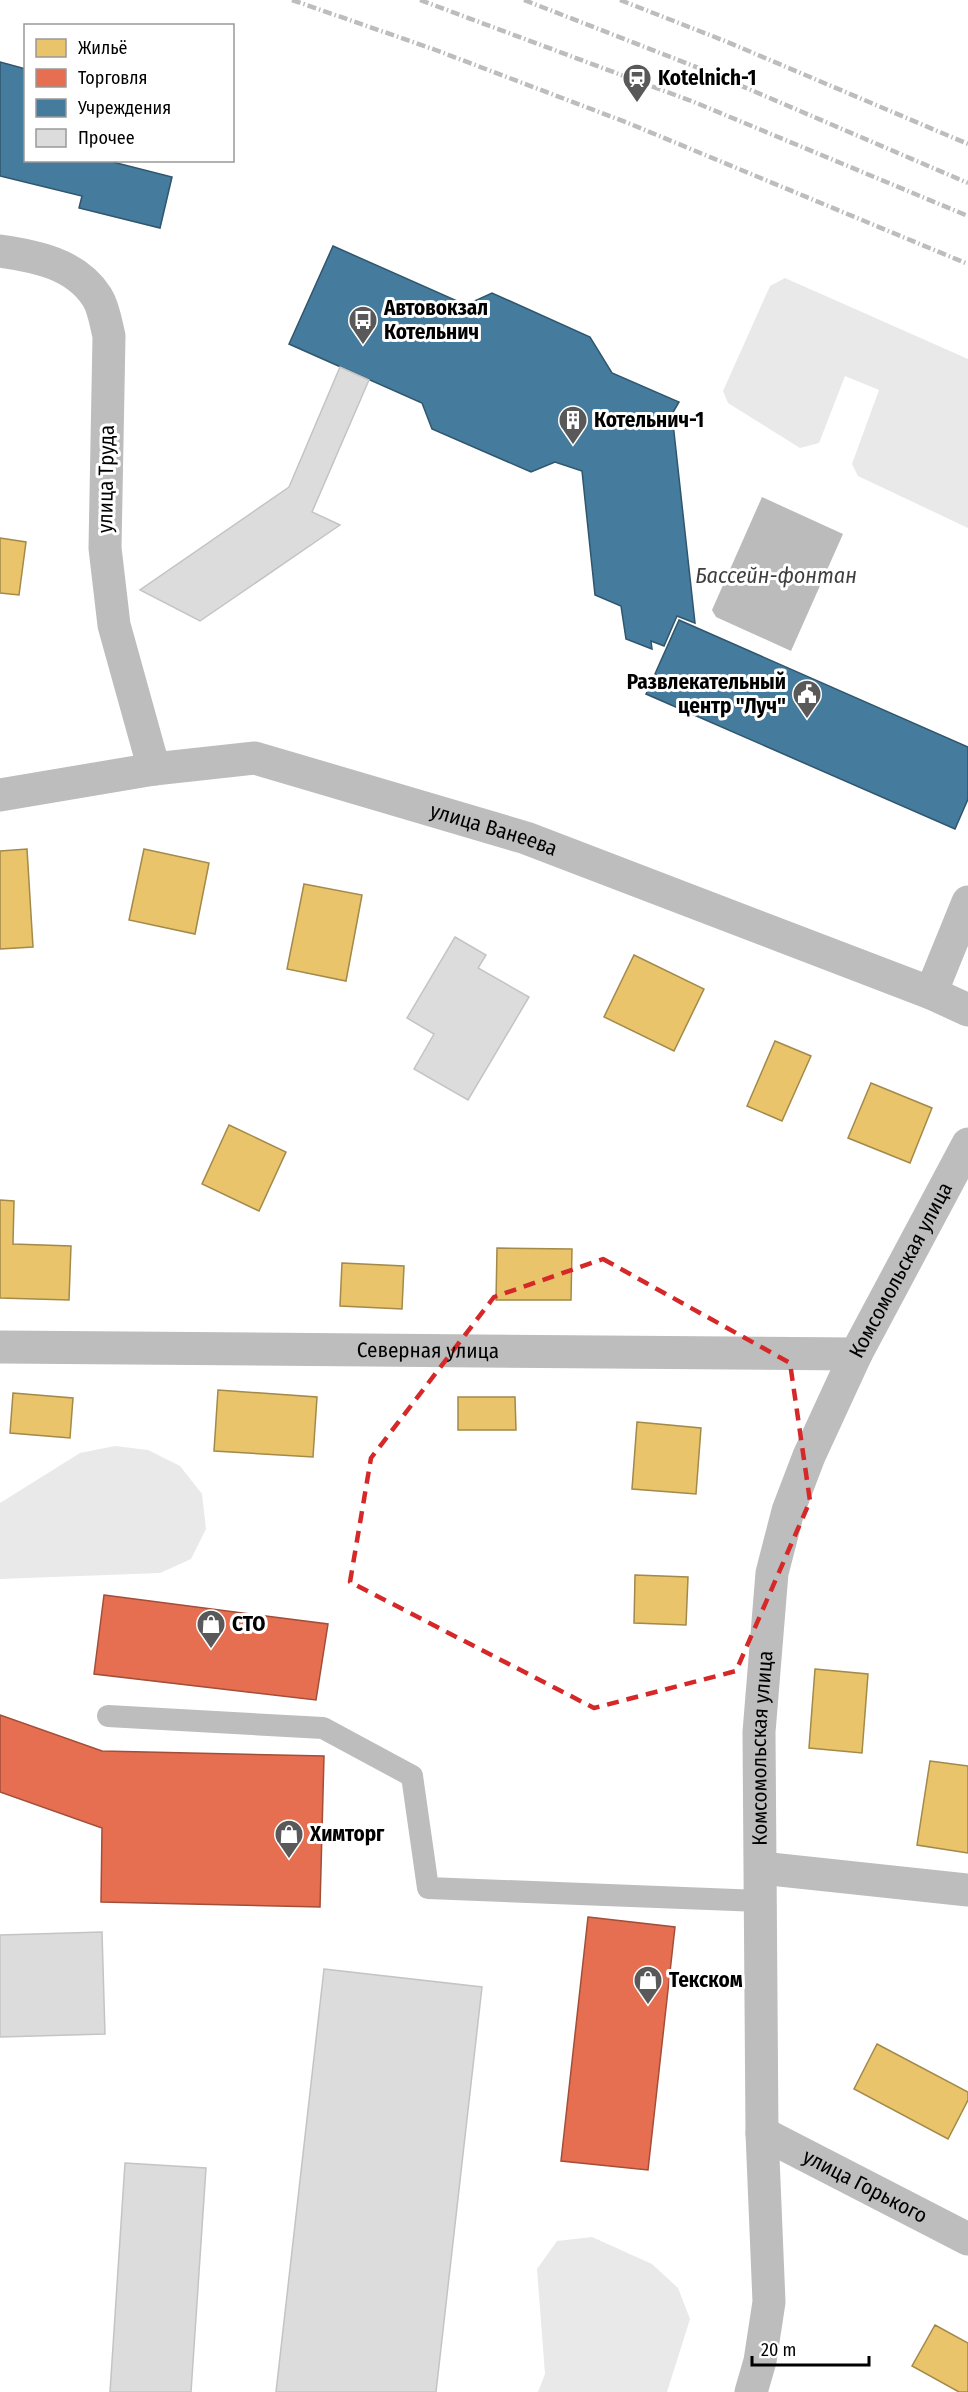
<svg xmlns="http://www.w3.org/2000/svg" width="968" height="2392" font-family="'Fira Sans Condensed',sans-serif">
<rect width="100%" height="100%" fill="#fff"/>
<path fill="#e9e9e9" d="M785 278 968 359V528L858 476 852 464 879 390 845 376 819 443 800 448 728 403 723 391 770 286Z
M115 1446 148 1450 180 1466 202 1494 206 1529 191 1559 160 1573 0 1579V1503L80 1453Z
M592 2237 652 2264 678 2288 690 2319 667 2392H538L545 2374 537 2269 557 2241Z"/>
<path fill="#bbb" d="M762 497 843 534 791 651 716 617 712 610Z"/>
<path fill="#e9c46a" stroke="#a3894a" stroke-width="1.5" d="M0 538 26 542 19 595 0 593Z
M27 849 33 947 0 949V851Z
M144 849 209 863 195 934 129 920Z
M304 884 362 895 346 981 287 969Z
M634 955 704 989 674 1051 604 1017Z
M775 1041 811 1056 782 1121 747 1106Z
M871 1083 932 1108 910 1163 848 1138Z
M229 1125 286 1152 259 1211 202 1184Z
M0 1200 14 1201 13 1244 71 1246 69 1300 0 1298Z
M497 1248 572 1249 571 1300H496Z
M342 1263 404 1266 402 1309 340 1306Z
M218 1390 317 1397 313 1457 214 1451Z
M13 1393 73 1398 70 1438 10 1433Z
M458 1397H515L516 1430H458Z
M637 1422 701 1428 696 1494 632 1489Z
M635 1575 688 1577 686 1625 634 1623Z
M815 1669 868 1674 862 1753 809 1748Z
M930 1761 968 1766V1853L917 1845Z
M877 2044 968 2092V2100L948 2139 854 2089Z
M935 2325 968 2343V2392H959L912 2366Z"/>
<path fill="#e76f51" stroke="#a24e39" stroke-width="1.5" d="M104 1595 328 1624 316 1700 94 1674Z
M0 1715 102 1751 324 1756 320 1907 101 1902 102 1828 0 1792Z
M588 1917 675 1927 648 2170 561 2161Z"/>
<path fill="#457b9d" stroke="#30566e" stroke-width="1.5" d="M0 62 26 69V160H105L172 177 160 228 79 208 82 196 0 176Z
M333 246 466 305 492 293 590 337 612 373 679 402 672 414 695 623 677 616 664 646 651 641 652 649 626 639 621 606 595 595 582 471 555 462 531 472 432 429 422 403 289 344Z
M679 620 968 747V799L955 829 646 694Z"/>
<path fill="#dcdcdc" stroke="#c4c4c4" stroke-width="1.5" d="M340 367 369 380 312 512 340 525 200 621 140 590 289 487Z
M455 937 486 955 478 968 529 997 468 1100 414 1069 434 1034 407 1018Z
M102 1932 105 2034 0 2037V1935Z
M324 1969 482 1987 436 2392H276Z
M125 2163 206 2168 191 2392H110Z"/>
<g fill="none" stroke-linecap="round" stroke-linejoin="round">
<path stroke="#bdbdbd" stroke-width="22" d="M108 1716 323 1728 412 1776 428 1888 760 1901"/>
<g stroke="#bdbdbd" stroke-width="33">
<path d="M0 251C36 256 76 264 97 297 104 308 106 324 109 336L105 548 114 625 154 769"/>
<path id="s1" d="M0 795 154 769 255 758 526 838 931 993 968 1010"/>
<path d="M931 993 968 902"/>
<path id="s2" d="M0 1347 856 1354"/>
<path d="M761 1868 968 1890"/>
<path id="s3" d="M762 2133 968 2239"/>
</g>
<path stroke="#bdbdbd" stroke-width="33" id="s4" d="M751 2392 760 2361 769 2302 762 2133 759 1732 772 1573 788 1511 809 1456 856 1354 968 1144"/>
<path stroke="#bdbdbd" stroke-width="4.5" stroke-dasharray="9 3 1.5 3" stroke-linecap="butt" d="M292 0 433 49 628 123 968 264
M420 0 694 102 968 216
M524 0 709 72 968 183
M620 0 725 41 968 144"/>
</g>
<path fill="none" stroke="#d62828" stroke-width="4.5" stroke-dasharray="12 8" stroke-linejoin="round" d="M603 1259 790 1363 810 1501 736 1671 594 1708 350 1582 371 1458 494 1297Z"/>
<defs>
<g id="station-pin" transform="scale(1.5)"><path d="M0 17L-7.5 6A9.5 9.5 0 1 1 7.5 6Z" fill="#595959" stroke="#fff"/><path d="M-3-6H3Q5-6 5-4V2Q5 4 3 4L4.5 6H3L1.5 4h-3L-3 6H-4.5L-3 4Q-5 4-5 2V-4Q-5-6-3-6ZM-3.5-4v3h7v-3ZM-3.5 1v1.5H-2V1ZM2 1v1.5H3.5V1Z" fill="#fff"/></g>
<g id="bus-pin" transform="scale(1.5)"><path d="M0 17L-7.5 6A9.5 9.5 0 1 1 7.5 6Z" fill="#595959" stroke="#fff"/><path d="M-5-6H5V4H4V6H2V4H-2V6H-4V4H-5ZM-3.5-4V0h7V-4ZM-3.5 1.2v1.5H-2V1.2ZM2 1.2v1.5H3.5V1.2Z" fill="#fff"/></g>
<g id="building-pin" transform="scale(1.5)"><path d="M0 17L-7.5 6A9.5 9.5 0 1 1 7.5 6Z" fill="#595959" stroke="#fff"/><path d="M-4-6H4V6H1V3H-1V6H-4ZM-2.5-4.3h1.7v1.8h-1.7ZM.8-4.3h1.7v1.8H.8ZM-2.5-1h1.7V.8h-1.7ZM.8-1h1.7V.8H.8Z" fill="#fff"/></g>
<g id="civic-pin" transform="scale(1.5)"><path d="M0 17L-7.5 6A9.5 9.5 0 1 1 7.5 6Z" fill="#595959" stroke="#fff"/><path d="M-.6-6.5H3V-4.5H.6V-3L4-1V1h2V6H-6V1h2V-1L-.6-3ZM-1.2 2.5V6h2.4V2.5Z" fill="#fff"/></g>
<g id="shop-pin" transform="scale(1.5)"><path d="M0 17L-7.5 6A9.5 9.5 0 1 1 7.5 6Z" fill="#595959" stroke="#fff"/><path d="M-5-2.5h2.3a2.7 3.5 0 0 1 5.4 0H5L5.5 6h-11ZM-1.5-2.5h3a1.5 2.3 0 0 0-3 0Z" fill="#fff"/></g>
</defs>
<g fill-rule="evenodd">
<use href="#station-pin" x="637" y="78"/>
<use href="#bus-pin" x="363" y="320"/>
<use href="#building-pin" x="573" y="420"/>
<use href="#civic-pin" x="807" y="694"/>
<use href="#shop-pin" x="211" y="1624"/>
<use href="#shop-pin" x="289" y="1834"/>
<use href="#shop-pin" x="648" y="1980"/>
</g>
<g text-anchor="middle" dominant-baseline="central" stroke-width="6" stroke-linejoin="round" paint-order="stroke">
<g font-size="21" font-weight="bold" fill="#000" stroke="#fff" text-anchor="start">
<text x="658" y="78">Kotelnich-1</text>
<text x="384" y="308">Автовокзал<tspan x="384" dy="24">Котельнич</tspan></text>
<text x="594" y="420">Котельнич-1</text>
<text x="786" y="682" text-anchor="end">Развлекательный<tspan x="786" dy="24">центр "Луч"</tspan></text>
<text x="232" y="1624">СТО</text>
<text x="310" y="1834">Химторг</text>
<text x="669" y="1980">Текском</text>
</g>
<g font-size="21" fill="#000" stroke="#fff">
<text transform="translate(106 479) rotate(-89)">улица Труда</text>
<text stroke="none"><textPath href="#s1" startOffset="507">улица Ванеева</textPath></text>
<text stroke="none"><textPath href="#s4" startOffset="1152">Комсомольская улица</textPath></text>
<text stroke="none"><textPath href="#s2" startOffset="428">Северная улица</textPath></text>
<text stroke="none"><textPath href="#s4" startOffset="646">Комсомольская улица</textPath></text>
<text stroke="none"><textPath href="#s3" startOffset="116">улица Горького</textPath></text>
</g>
<g font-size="22" font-style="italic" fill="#3f3f3f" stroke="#fff">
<text x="776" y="575">Бассейн-фонтан</text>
</g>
</g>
<rect x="24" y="24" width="210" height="138" fill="#ffffff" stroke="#999999" stroke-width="1.5"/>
<rect x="36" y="39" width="30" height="18" fill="#e9c46a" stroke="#999999" stroke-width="1.5"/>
<text x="78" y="54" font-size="18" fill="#000000">Жильё</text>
<rect x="36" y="69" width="30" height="18" fill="#e76f51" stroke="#999999" stroke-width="1.5"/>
<text x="78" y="84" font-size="18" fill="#000000">Торговля</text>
<rect x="36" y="99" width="30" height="18" fill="#457b9d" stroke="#999999" stroke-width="1.5"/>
<text x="78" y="114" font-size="18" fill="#000000">Учреждения</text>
<rect x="36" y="129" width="30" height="18" fill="#dcdcdc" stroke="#999999" stroke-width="1.5"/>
<text x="78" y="144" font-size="18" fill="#000000">Прочее</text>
<path d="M752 2356v9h117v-9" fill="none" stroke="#000000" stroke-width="3"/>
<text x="761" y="2356" font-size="18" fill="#000000" stroke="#ffffff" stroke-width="4.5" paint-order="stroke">20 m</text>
</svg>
